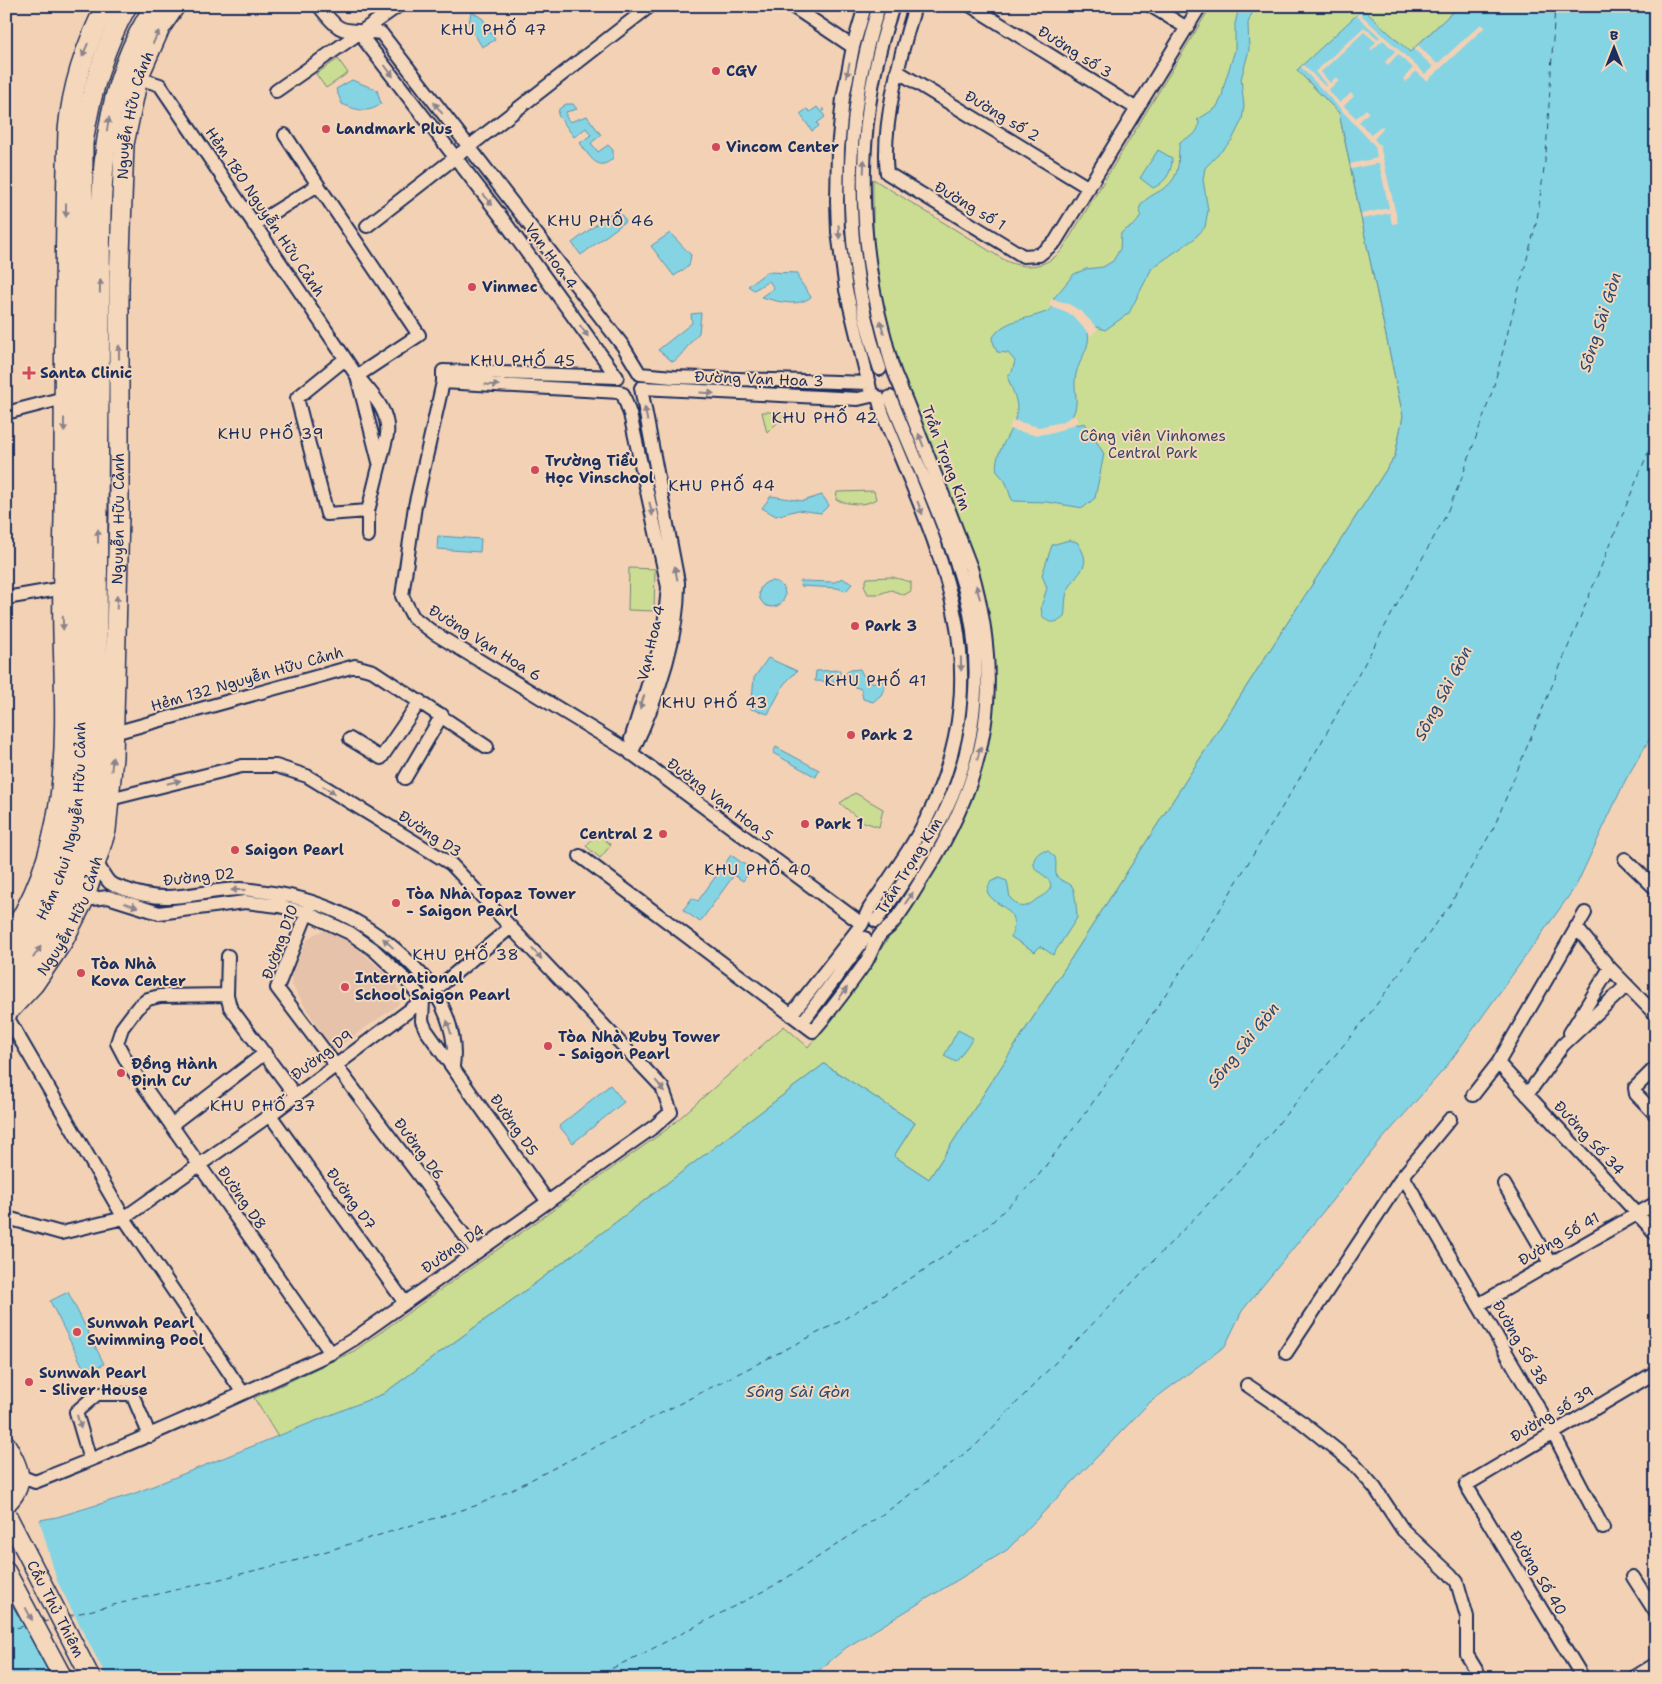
<svg xmlns="http://www.w3.org/2000/svg" width="1662" height="1684" font-family="'Shantell Sans',sans-serif">
<rect width="100%" height="100%" fill="#f3d1b5"/>
<filter id="ink" filterUnits="userSpaceOnUse"><feTurbulence type="fractalNoise" baseFrequency=".02" numOctaves="2"/><feDisplacementMap in="SourceGraphic" scale="10" xChannelSelector="R" yChannelSelector="G"/><feConvolveMatrix kernelMatrix="1 2 1 2 8 2 1 2 1" color-interpolation-filters="sRGB"/></filter>
<g filter="url(#ink)">
<path fill="#e5c2a9" d="M325 930 350 942 395 982 401 996 398 1005 338 1047 326 1040 292 985 291 976 295 965 307 940 313 935Z"/>
<path fill="#cadd92" stroke="#728678" d="M1211 6H1459L1410 52 1297 70 1339 113 1403 416 1395 456 929 1179 894 1156 915 1123 824 1064 541 1279 383 1394 278 1437 254 1398 354 1351 446 1286 666 1130 784 1026 808 1047 854 988 896 927 958 828 968 803 993 685 881 306 873 249V179L1006 261C1027 270 1047 267 1062 250Z
M338 59 348 73 326 88 316 74Z
M762 412H788L767 433Z
M874 491 876 499C864 507 850 504 836 500L837 492Z
M629 568 655 569 654 611 628 610Z
M892 577 911 582V591L904 595 891 590 879 594H868L864 586 867 578Z
M855 793 883 809 879 827 861 821 840 803Z
M597 833 611 845 600 858 586 846Z"/>
<path fill="#85d4e3" stroke="#5b92ae" d="M1239 6H1255L1248 23 1249 50 1241 79 1244 106 1242 120 1232 140 1205 168 1203 180 1208 210 1205 227 1194 239 1152 268 1129 313 1105 330 1097 327 1088 333C1091 348 1079 359 1076 374 1072 392 1081 400 1072 417L1077 425 1085 423 1104 454 1095 498 1083 508 1047 502 1013 501C1009 496 1009 489 1006 483 1004 478 999 475 997 471 992 453 1016 430 1017 409 1017 398 1011 387 1007 376L1012 372 1015 361 1008 353 997 352 992 339C1004 317 1029 321 1050 310L1054 298 1074 274 1086 269 1103 267 1113 261 1120 249 1121 233C1129 226 1137 227 1141 214L1139 209C1144 194 1166 193 1174 178 1181 166 1177 154 1180 142 1189 135 1198 138 1199 121L1197 120 1216 108 1222 97 1224 85 1235 50V24Z
M1459 6H1656V728L1626 779 1576 886 1446 1067 1379 1143 1242 1311 1225 1346 1149 1403 1007 1550 847 1647 810 1678H6V1526L57 1517 133 1494 383 1394 541 1279 824 1064 915 1123 894 1156 929 1179 1395 456 1403 416 1339 113 1297 70 1363 9 1410 52Z
M471 11 483 19 495 40 482 47 469 25Z
M352 80 377 90 381 104C368 114 356 110 342 104L336 89Z
M566 104H573L577 109 566 112V117L570 122 587 116 601 135 591 143 598 152 608 145 613 150V158C598 174 589 155 580 143L591 135 586 128 574 137 558 115 559 109Z
M817 107 820 111 823 108 825 110 822 112 825 117 817 123 819 126 812 131 800 114 807 109 810 112Z
M1158 150 1172 158C1172 172 1166 182 1153 188L1140 178Z
M617 209 626 221 581 255 572 243Z
M670 233 691 255 689 266 674 276 651 246Z
M767 272 798 273V278L811 297C797 308 777 301 761 297L774 288 769 281 754 290 748 286Z
M701 313 699 333C689 342 684 354 673 362L658 350 692 323 691 314Z
M822 495 829 505 821 513 798 510 776 516 762 508 771 496 803 501Z
M438 536 481 539 480 552 437 549Z
M1069 540 1077 542C1094 567 1079 569 1068 590 1064 599 1066 609 1064 617 1057 624 1047 624 1042 615L1041 607 1047 588 1042 575 1052 545Z
M842 578 852 584 846 591 837 588 801 586 800 581 835 582Z
M759 594a13 13 0 1 1 26 0a13 13 0 1 1-26 0Z
M768 658 797 671 784 684 768 714 751 709 754 678Z
M860 669C866 682 869 684 883 681L886 685 881 695 873 702 863 699 861 689 849 685 845 674 850 670Z
M840 670 839 682 815 681 816 671Z
M776 747 819 770 816 777 773 753Z
M1042 851H1048L1055 857C1057 863 1055 868 1056 874 1059 882 1067 881 1072 886 1075 889 1077 912 1077 918L1053 955 1040 946 1035 952 1011 937C1023 906 993 908 987 891L990 882 999 878 1007 881 1010 898 1019 906C1028 908 1031 903 1037 899 1058 888 1053 881 1036 870 1031 861 1035 855 1042 851Z
M731 855 751 869 743 881 734 875 700 922 683 910 692 898 698 901Z
M958 1030 973 1038 956 1062 944 1056Z
M610 1085 624 1102 573 1143 559 1126Z
M68 1292 104 1364 86 1373 50 1301Z"/>
<path fill="#f3d1b5" d="M1359 13 1425 74 1433 67 1414 49 1418 45 1437 64 1481 24 1485 27 1427 81 1416 71 1406 82 1403 79 1413 68 1398 54 1388 65 1385 62 1395 51 1383 40 1372 50 1370 49 1376 42 1364 32 1321 72 1330 83 1336 77 1339 81 1328 90 1340 103 1351 93 1354 96 1344 106 1356 118 1366 109 1369 112 1359 122 1371 135 1382 126 1384 128 1374 139 1380 145 1398 223 1392 224 1390 213 1362 219 1361 214 1389 208 1379 163 1351 169 1350 164 1377 158 1375 146 1301 67 1303 65 1326 87 1327 85 1315 72 1364 27 1378 39 1380 37 1356 15Z
M1051 299 1067 303 1082 312 1098 329 1091 336 1072 315 1049 306Z
M1076 414 1075 416 1079 422 1054 433 1034 435 1009 429 1012 420 1039 427 1062 422Z
M39 1518 57 1581 107 1678H57L6 1581V1524Z"/>
<g fill="none" stroke-linecap="round" stroke-linejoin="round">
<path stroke="#2b4872" stroke-width="1" stroke-dasharray="6 5" stroke-linecap="butt" d="M68 1616 294 1561 475 1506 511 1490 839 1322 921 1272 986 1228 1035 1180 1091 1105 1196 949 1321 743 1445 517 1461 480 1493 389 1537 220 1546 154 1555 6
M42 1622 52 1620
M6 1630 25 1626
M592 1678 646 1652 779 1583 889 1510 976 1445 1234 1177 1371 1012 1450 905 1494 827 1656 433"/>
<g stroke="#1b2f5e" stroke-width="16">
<path id="minor" d="M319 6C345 40 343 27 381 33L623 346 640 374 673 377 869 383
M792 6 853 47
M865 6 853 47 843 98 838 149 837 201 838 232 846 290 870 389
M879 6C841 121 841 254 880 369
M915 6C901 52 881 125 887 173L1023 256 1039 255 1055 242 1200 6
M971 6 1137 109
M1151 6 1187 28
M364 30 366 42 499 214 617 377
M897 71 1089 188
M138 78 160 85 357 376C372 394 390 411 387 435L368 511V536
M276 91 398 6
M285 135 318 185
M254 225 318 185 419 335 357 376 379 462
M367 226 650 6
M345 359 297 398 327 514 368 511
M617 377 443 371V382L415 506 402 596 413 617 434 633 627 750 862 924
M443 382 619 392
M623 394 630 414 668 587 663 637 631 739
M6 413 64 398
M6 598 64 588
M114 733 355 666 373 671 487 747
M350 739 381 758 420 701
M631 754C656 702 679 640 678 582L641 388 858 399 875 395
M405 778 442 715
M580 856 813 1031C832 1009 849 986 866 962 871 954 874 943 880 935 883 931 888 929 891 925 904 910 914 891 925 874 989 774 1004 683 971 568 946 503 922 438 895 374 890 361 887 345 883 331 855 226 857 109 893 6
M1625 859 1656 889
M97 864C101 869 105 879 110 883 114 886 122 888 128 890 168 906 199 890 240 889 248 889 257 891 266 892 329 900 377 927 420 973 442 997 458 1033 453 1066
M84 900 108 897 159 913 245 902 279 906 307 913 350 933 373 949 406 980 423 1000 422 1021 426 1030 548 1202
M310 906 277 988 477 1252
M876 921C902 886 927 849 946 809 978 742 984 658 964 587 945 522 915 460 890 397
M228 956 227 995 230 1007 295 1095
M1610 968 1653 1012
M227 995 160 996 148 999 137 1008 122 1028 117 1043 127 1062 331 1353
M6 1015 124 1218 243 1393
M791 1015 862 924 869 909C893 873 921 836 937 796 996 652 935 544 882 412L878 397
M802 1023 865 938
M1570 1033 1610 968 1576 927
M1498 1063 1656 1234
M1656 1067 1635 1088 1636 1094 1656 1115
M1473 1095 1498 1063 1585 913
M1527 1095 1563 1045 1627 985
M270 1115 405 1303
M171 1125 265 1053
M1403 1176 1553 1433 1603 1528
M1504 1184 1550 1263
M6 1221 11 1219 61 1233 124 1218 270 1115 423 1000 511 927
M1478 1305 1656 1203
M1286 1353 1403 1176 1450 1119
M1247 1385 1303 1423 1353 1463 1375 1488 1403 1530 1450 1574 1457 1582 1467 1617V1655L1481 1678
M90 1460 76 1412 97 1394H132L150 1436
M20 1476 35 1482C136 1443 233 1398 331 1353L354 1339 655 1126 671 1112 662 1087 451 864 307 776 276 766H242L110 799
M1633 1577 1656 1613
M1583 1678 1466 1485 1656 1372
M1633 1678 1656 1664"/>
</g>
<g stroke="#1b2f5e" stroke-width="21">
<g id="secondary">
<path d="M6 1444C19 1468 28 1483 6 1504"/>
<path id="s1" d="M6 1513 91 1678"/>
<path d="M6 1571 63 1678"/>
</g>
</g>
<g stroke="#1b2f5e" stroke-width="22">
<g id="primary">
<path d="M6 942C72 848 66 744 63 635 62 597 63 558 64 519 64 390 64 260 68 130 72 86 85 46 106 6"/>
<path id="s2" d="M6 967C43 928 67 868 76 815 78 798 79 781 80 765L83 143C90 96 103 48 127 6"/>
<path d="M6 990C42 950 67 905 82 853 103 780 97 699 97 624 98 510 99 396 100 282 101 186 99 89 155 6"/>
<path id="s3" d="M6 1014 34 984 63 941 84 900 106 830 113 757 119 515V283L124 144 138 78 160 28 175 6"/>
</g>
</g>
<use href="#minor" stroke="#f5d7bb" stroke-width="12"/>
<use href="#secondary" stroke="#f5d7bb" stroke-width="18"/>
<use href="#primary" stroke="#f5d7bb" stroke-width="19"/>
</g>
<defs><path id="oneway-solid" d="M-6-.8H1V-3.2L6.5 0L1 3.2V.8H-6Z" transform="scale(1.25)"/></defs>
<g fill="#88838c">
<use href="#oneway-solid" transform="translate(156 37) rotate(-65)"/>
<use href="#oneway-solid" transform="translate(85 50) rotate(114)"/>
<use href="#oneway-solid" transform="translate(848 70) rotate(101)"/>
<use href="#oneway-solid" transform="translate(389 71) rotate(53)"/>
<use href="#oneway-solid" transform="translate(438 108) rotate(-127)"/>
<use href="#oneway-solid" transform="translate(108 124) rotate(-81)"/>
<use href="#oneway-solid" transform="translate(864 166) rotate(-88)"/>
<use href="#oneway-solid" transform="translate(488 200) rotate(51)"/>
<use href="#oneway-solid" transform="translate(66 210) rotate(90)"/>
<use href="#oneway-solid" transform="translate(839 232) rotate(86)"/>
<use href="#oneway-solid" transform="translate(100 286) rotate(-89)"/>
<use href="#oneway-solid" transform="translate(882 327) rotate(-105)"/>
<use href="#oneway-solid" transform="translate(584 331) rotate(54)"/>
<use href="#oneway-solid" transform="translate(119 352) rotate(-90)"/>
<use href="#oneway-solid" transform="translate(492 385) rotate(3)"/>
<use href="#oneway-solid" transform="translate(707 393) rotate(3)"/>
<use href="#oneway-solid" transform="translate(646 414) rotate(-101)"/>
<use href="#oneway-solid" transform="translate(64 425) rotate(90)"/>
<use href="#oneway-solid" transform="translate(921 440) rotate(-111)"/>
<use href="#oneway-solid" transform="translate(920 508) rotate(69)"/>
<use href="#oneway-solid" transform="translate(651 509) rotate(77)"/>
<use href="#oneway-solid" transform="translate(98 536) rotate(-90)"/>
<use href="#oneway-solid" transform="translate(676 573) rotate(-101)"/>
<use href="#oneway-solid" transform="translate(978 592) rotate(-106)"/>
<use href="#oneway-solid" transform="translate(117 602) rotate(-88)"/>
<use href="#oneway-solid" transform="translate(63 623) rotate(88)"/>
<use href="#oneway-solid" transform="translate(961 664) rotate(89)"/>
<use href="#oneway-solid" transform="translate(642 702) rotate(108)"/>
<use href="#oneway-solid" transform="translate(979 753) rotate(-75)"/>
<use href="#oneway-solid" transform="translate(112 764) rotate(-85)"/>
<use href="#oneway-solid" transform="translate(174 782) rotate(-13)"/>
<use href="#oneway-solid" transform="translate(329 790) rotate(31)"/>
<use href="#oneway-solid" transform="translate(238 890) rotate(178)"/>
<use href="#oneway-solid" transform="translate(909 898) rotate(-56)"/>
<use href="#oneway-solid" transform="translate(131 905) rotate(17)"/>
<use href="#oneway-solid" transform="translate(388 943) rotate(-137)"/>
<use href="#oneway-solid" transform="translate(37 952) rotate(-56)"/>
<use href="#oneway-solid" transform="translate(537 954) rotate(47)"/>
<use href="#oneway-solid" transform="translate(843 993) rotate(-53)"/>
<use href="#oneway-solid" transform="translate(449 1027) rotate(-107)"/>
<use href="#oneway-solid" transform="translate(660 1086) rotate(52)"/>
<use href="#oneway-solid" transform="translate(79 1422) rotate(74)"/>
<use href="#oneway-solid" transform="translate(29 1614) rotate(62)"/>
</g>
</g>
<g fill="#d1495b" stroke="#f5d7bb" stroke-width="2">
<circle cx="716" cy="71" r="5"/>
<circle cx="326" cy="129" r="5"/>
<circle cx="716" cy="147" r="5"/>
<circle cx="472" cy="287" r="5"/>
<path d="M26.5 365.5h5v5h5v5h-5v5h-5v-5h-5v-5h5z"/>
<circle cx="535" cy="470" r="5"/>
<circle cx="855" cy="626" r="5"/>
<circle cx="851" cy="735" r="5"/>
<circle cx="805" cy="824" r="5"/>
<circle cx="663" cy="834" r="5"/>
<circle cx="235" cy="850" r="5"/>
<circle cx="396" cy="903" r="5"/>
<circle cx="81" cy="973" r="5"/>
<circle cx="345" cy="987" r="5"/>
<circle cx="548" cy="1046" r="5"/>
<circle cx="121" cy="1073" r="5"/>
<circle cx="77" cy="1332" r="5"/>
<circle cx="29" cy="1382" r="5"/>
</g>
<g text-anchor="middle" dominant-baseline="central" stroke-width="4" stroke-linejoin="round" paint-order="stroke">
<g font-size="15" fill="#1b2f5e" stroke="#f5d7bb">
<text transform="translate(1075 52) rotate(32)">Đường số 3</text>
<text stroke="none"><textPath href="#s3" startOffset="929">Nguyễn Hữu Cảnh</textPath></text>
<text transform="translate(1002 116) rotate(31)">Đường số 2</text>
<text transform="translate(970 206) rotate(31)">Đường số 1</text>
<text transform="translate(265 212) rotate(56)">Hẻm 180 Nguyễn Hữu Cảnh</text>
<text transform="translate(551 256) rotate(54)">Vạn Hoa 4</text>
<text transform="translate(759 379) rotate(2)">Đường Vạn Hoa 3</text>
<text transform="translate(946 458) rotate(69)">Trần Trọng Kim</text>
<text stroke="none"><textPath href="#s3" startOffset="524">Nguyễn Hữu Cảnh</textPath></text>
<text transform="translate(485 643) rotate(32)">Đường Vạn Hoa 6</text>
<text transform="translate(651 643) rotate(-77)">Vạn Hoa 4</text>
<text transform="translate(247 679) rotate(-16)">Hẻm 132 Nguyễn Hữu Cảnh</text>
<text transform="translate(720 800) rotate(37)">Đường Vạn Hoa 5</text>
<text stroke="none"><textPath href="#s2" startOffset="161">Hầm chui Nguyễn Hữu Cảnh</textPath></text>
<text transform="translate(430 834) rotate(33)">Đường D3</text>
<text transform="translate(909 866) rotate(-58)">Trần Trọng Kim</text>
<text transform="translate(199 877) rotate(-6)">Đường D2</text>
<text stroke="none"><textPath href="#s3" startOffset="119">Nguyễn Hữu Cảnh</textPath></text>
<text transform="translate(280 942) rotate(-70)">Đường D10</text>
<text transform="translate(322 1055) rotate(-37)">Đường D9</text>
<text transform="translate(514 1125) rotate(55)">Đường D5</text>
<text transform="translate(1589 1138) rotate(47)">Đường Số 34</text>
<text transform="translate(419 1149) rotate(53)">Đường D6</text>
<text transform="translate(242 1198) rotate(55)">Đường D8</text>
<text transform="translate(351 1199) rotate(54)">Đường D7</text>
<text transform="translate(1559 1239) rotate(-30)">Đường Số 41</text>
<text transform="translate(453 1249) rotate(-35)">Đường D4</text>
<text transform="translate(1520 1343) rotate(60)">Đường Số 38</text>
<text transform="translate(1552 1414) rotate(-31)">Đường số 39</text>
<text transform="translate(1538 1573) rotate(59)">Đường Số 40</text>
<text stroke="none"><textPath href="#s1" startOffset="108">Cầu Thủ Thiêm</textPath></text>
</g>
<g font-size="15" font-weight="bold" fill="#1b2f5e" stroke="#f5d7bb" text-anchor="start">
<text x="726" y="71">CGV</text>
<text x="336" y="129">Landmark Plus</text>
<text x="726" y="147">Vincom Center</text>
<text x="482" y="287">Vinmec</text>
<text x="40" y="373">Santa Clinic</text>
<text x="545" y="461">Trường Tiểu<tspan x="545" dy="17">Học Vinschool</tspan></text>
<text x="865" y="626">Park 3</text>
<text x="861" y="735">Park 2</text>
<text x="815" y="824">Park 1</text>
<text x="653" y="834" text-anchor="end">Central 2</text>
<text x="245" y="850">Saigon Pearl</text>
<text x="406" y="894">Tòa Nhà Topaz Tower<tspan x="406" dy="17">- Saigon Pearl</tspan></text>
<text x="91" y="964">Tòa Nhà<tspan x="91" dy="17">Kova Center</tspan></text>
<text x="355" y="978">International<tspan x="355" dy="17">School Saigon Pearl</tspan></text>
<text x="558" y="1037">Tòa Nhà Ruby Tower<tspan x="558" dy="17">- Saigon Pearl</tspan></text>
<text x="131" y="1064">Đồng Hành<tspan x="131" dy="17">Định Cư</tspan></text>
<text x="87" y="1323">Sunwah Pearl<tspan x="87" dy="17">Swimming Pool</tspan></text>
<text x="39" y="1373">Sunwah Pearl<tspan x="39" dy="17">- Sliver House</tspan></text>
</g>
<g font-size="15" fill="#354966" stroke="#f5d7bb">
<text x="1153" y="436">Công viên Vinhomes<tspan x="1153" dy="17">Central Park</tspan></text>
</g>
<g font-size="16" letter-spacing="1" fill="#1b2f5e" stroke="#f5d7bb">
<text x="494" y="29">KHU PHỐ 47</text>
<text x="601" y="220">KHU PHỐ 46</text>
<text x="523" y="360">KHU PHỐ 45</text>
<text x="825" y="417">KHU PHỐ 42</text>
<text x="271" y="433">KHU PHỐ 39</text>
<text x="722" y="485">KHU PHỐ 44</text>
<text x="876" y="680">KHU PHỐ 41</text>
<text x="715" y="702">KHU PHỐ 43</text>
<text x="758" y="869">KHU PHỐ 40</text>
<text x="466" y="954">KHU PHỐ 38</text>
<text x="263" y="1105">KHU PHỐ 37</text>
</g>
<g font-size="16" font-style="italic" fill="#2b4872" stroke="#f5d7bb">
<text transform="translate(1600 322) rotate(-72)">Sông Sài Gòn</text>
<text transform="translate(1443 693) rotate(-62)">Sông Sài Gòn</text>
<text transform="translate(1243 1045) rotate(-51)">Sông Sài Gòn</text>
<text x="798" y="1391">Sông Sài Gòn</text>
</g>
</g>
<rect width="1662" height="1684" fill="none" stroke="#f5d7bb" stroke-width="25"/>
<rect x="12" y="12" width="1637" height="1659" fill="none" stroke="#1b2f5e" stroke-width="2" filter="url(#ink)"/>
<g transform="translate(1614 48)" stroke="#f5d7bb" stroke-width="4" paint-order="stroke">
<path d="M0-4L9 19L0 12L-9 19Z" fill="#1b2f5e"/>
<text y="-8" font-size="14" font-weight="bold" text-anchor="middle" fill="#1b2f5e">B</text>
</g>
</svg>
